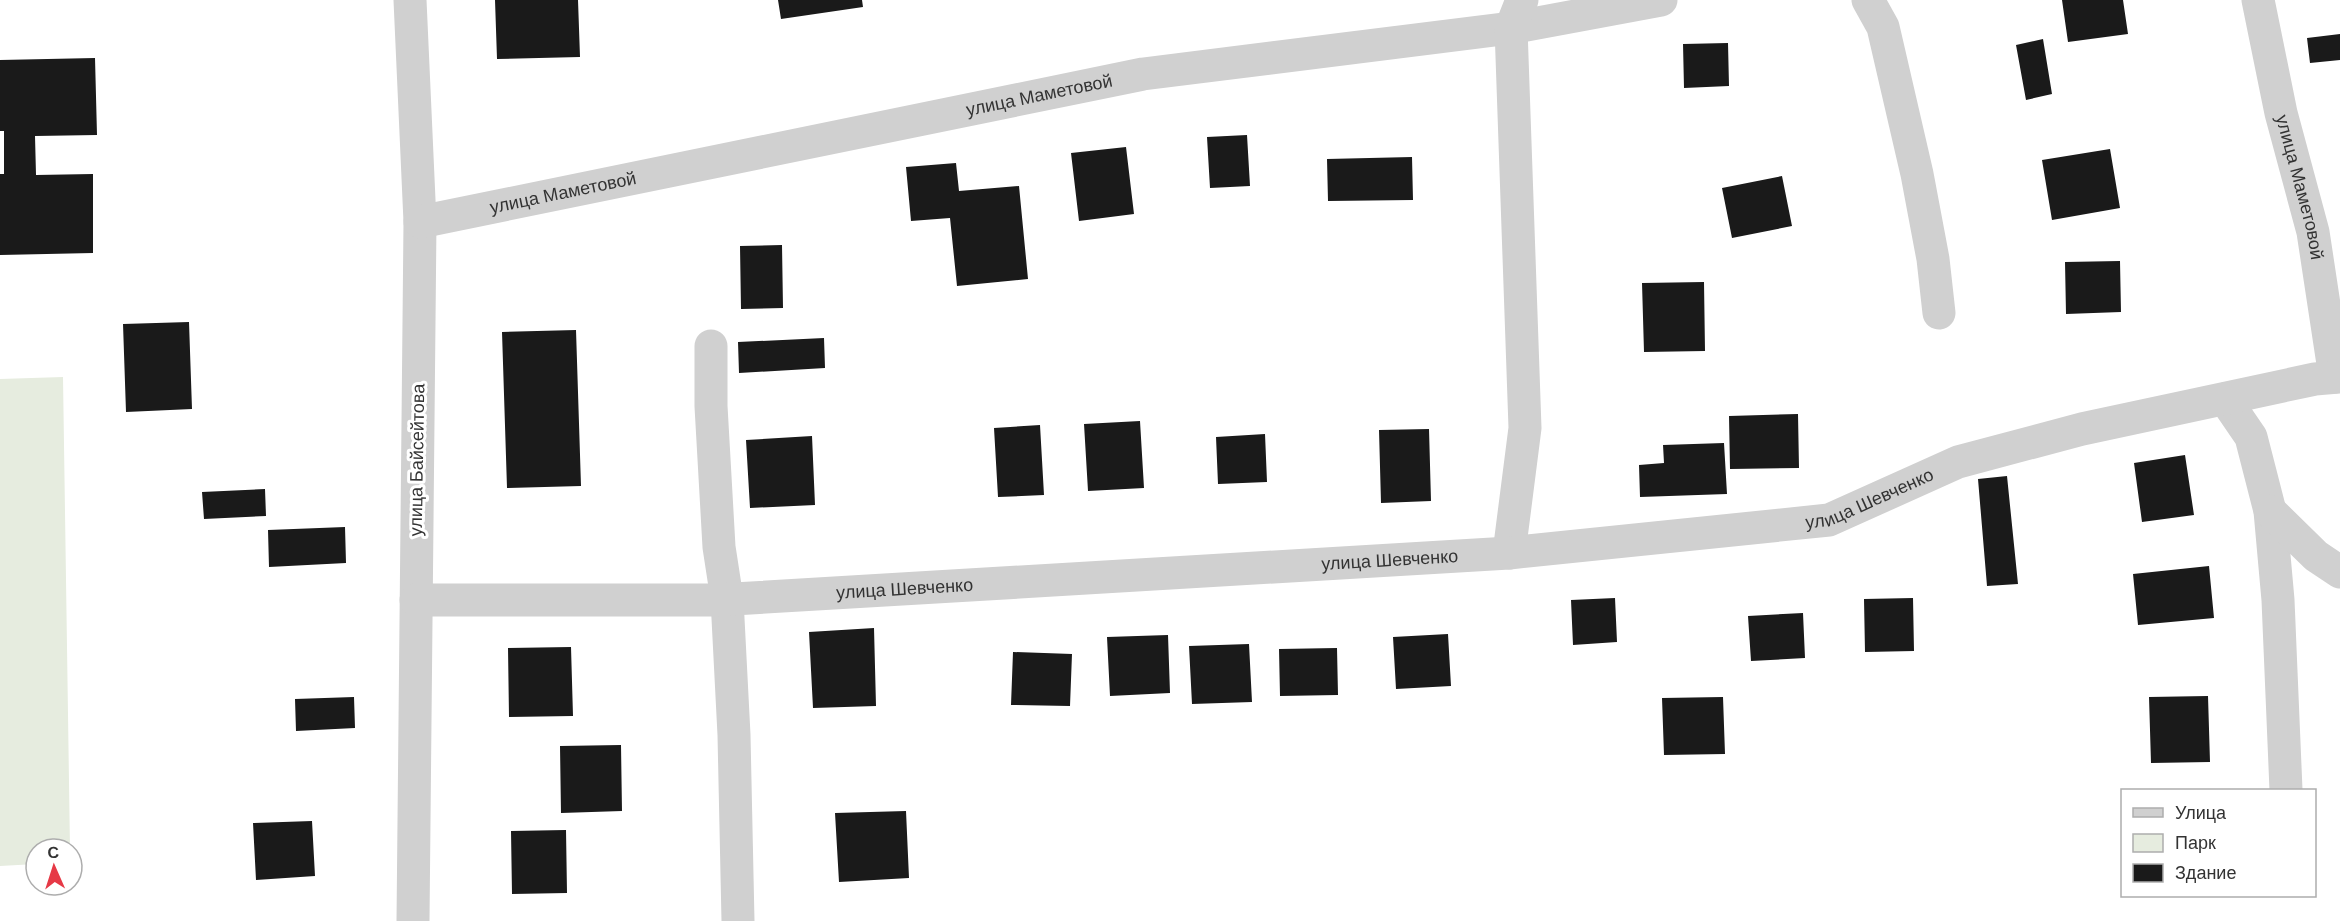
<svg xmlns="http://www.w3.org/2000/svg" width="2340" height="921" font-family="'DM Sans',sans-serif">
<rect width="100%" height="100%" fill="#fff"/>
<path fill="#e6ecdf" d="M63 377 70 849H36V864L0 866V379Z"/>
<path fill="#1a1a1a" d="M495 0H578L580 57 497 59Z
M778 0H862L863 7 781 19Z
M2062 0H2123L2128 34 2068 42Z
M2340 34V60L2310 63 2307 38Z
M2043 39 2052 94 2026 100 2016 45Z
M1728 43 1729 86 1684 88 1683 44Z
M95 58 97 135 35 136 36 175 93 174V253L0 255V174H4V131H0V60Z
M1247 135 1250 186 1210 188 1207 137Z
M1126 147 1134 214 1079 221 1071 153Z
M2110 149 2120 208 2052 220 2042 160Z
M1412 157 1413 200 1328 201 1327 159Z
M956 163 959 191 1019 186 1028 279 957 286 950 218 911 221 906 167Z
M1782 176 1792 226 1732 238 1722 188Z
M782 245 783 308 741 309 740 246Z
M2120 261 2121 312 2066 314 2065 262Z
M1704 282 1705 351 1644 352 1642 283Z
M189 322 192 409 126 412 123 324Z
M576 330 581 486 507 488 502 332Z
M824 338 825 368 739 373 738 342Z
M1798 414 1799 468 1730 469 1729 416Z
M1140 421 1144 488 1088 491 1084 424Z
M1040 425 1044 495 998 497 994 428Z
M1429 429 1431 501 1381 503 1379 430Z
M1265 434 1267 482 1218 484 1216 437Z
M812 436 815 505 750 508 746 440Z
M1724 443 1727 494 1640 497 1639 465 1664 463 1663 445Z
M2185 455 2194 515 2142 522 2134 463Z
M2007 476 2018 584 1987 586 1978 479Z
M265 489 266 516 204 519 202 492Z
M345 527 346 563 269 567 268 530Z
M2209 566 2214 618 2138 625 2133 574Z
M1615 598 1617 642 1573 645 1571 600Z
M1913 598 1914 651 1865 652 1864 599Z
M1803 613 1805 658 1751 661 1748 616Z
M874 628 876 706 813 708 809 632Z
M1448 634 1451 686 1396 689 1393 637Z
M1168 635 1170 693 1110 696 1107 637Z
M1249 644 1252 702 1192 704 1189 646Z
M571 647 573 716 509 717 508 648Z
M1337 648 1338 695 1280 696 1279 649Z
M1013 652 1072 654 1070 706 1011 705Z
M2208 696 2210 762 2151 763 2149 697Z
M354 697 355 728 296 731 295 699Z
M1723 697 1725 754 1664 755 1662 698Z
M621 745 622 811 561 813 560 746Z
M906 811 909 878 839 882 835 813Z
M312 821 315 876 256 880 253 823Z
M566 830 567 893 512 894 511 831Z"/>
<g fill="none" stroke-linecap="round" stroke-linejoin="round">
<g stroke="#d0d0d0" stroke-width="33">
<path d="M410 0 420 222 413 921"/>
<path d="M1868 0 1883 27 1917 174 1933 259 1939 313"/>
<path id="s1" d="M2258 0 2281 113 2313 232 2335 377"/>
<path id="s2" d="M420 222 1143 74 1511 28 1661 0"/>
<path d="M711 346V406L719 547 727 599 734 735 738 921"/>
<path d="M2225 399 2251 437 2270 511 2278 600 2286 790"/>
<path d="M2270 511 2316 556 2340 572"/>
<path d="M1509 553 1525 428 1511 28 1522 0"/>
<path id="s3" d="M416 600H716L1509 553 1829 520 1958 462 2082 429 2315 379 2340 377"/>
</g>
</g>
<g text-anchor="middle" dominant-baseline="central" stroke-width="6" stroke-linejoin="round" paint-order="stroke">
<g font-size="18" fill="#333" stroke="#fff">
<text stroke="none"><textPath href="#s2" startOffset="632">улица Маметовой</textPath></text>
<text stroke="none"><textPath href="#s1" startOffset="192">улица Маметовой</textPath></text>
<text stroke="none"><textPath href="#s2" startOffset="146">улица Маметовой</textPath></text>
<text transform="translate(417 460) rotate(-89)">улица Байсейтова</text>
<text stroke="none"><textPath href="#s3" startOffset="1461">улица Шевченко</textPath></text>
<text stroke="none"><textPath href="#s3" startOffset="975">улица Шевченко</textPath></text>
<text stroke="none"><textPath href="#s3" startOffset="489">улица Шевченко</textPath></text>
</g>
</g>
<rect x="2121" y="789" width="195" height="108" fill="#ffffff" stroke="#adadad" stroke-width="1.5"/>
<rect x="2133" y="808" width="30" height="9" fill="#d0d0d0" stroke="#adadad" stroke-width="1.5"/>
<text x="2175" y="819" font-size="18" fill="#333333">Улица</text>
<rect x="2133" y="834" width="30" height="18" fill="#e6ecdf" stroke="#adadad" stroke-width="1.5"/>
<text x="2175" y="849" font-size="18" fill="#333333">Парк</text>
<rect x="2133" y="864" width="30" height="18" fill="#1a1a1a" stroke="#adadad" stroke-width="1.5"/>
<text x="2175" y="879" font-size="18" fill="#333333">Здание</text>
<g transform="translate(54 867) rotate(357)"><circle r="28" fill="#ffffff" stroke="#adadad" stroke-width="1.5"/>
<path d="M0-4.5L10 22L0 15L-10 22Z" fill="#e63946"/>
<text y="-9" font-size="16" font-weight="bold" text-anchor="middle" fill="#333333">С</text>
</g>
</svg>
